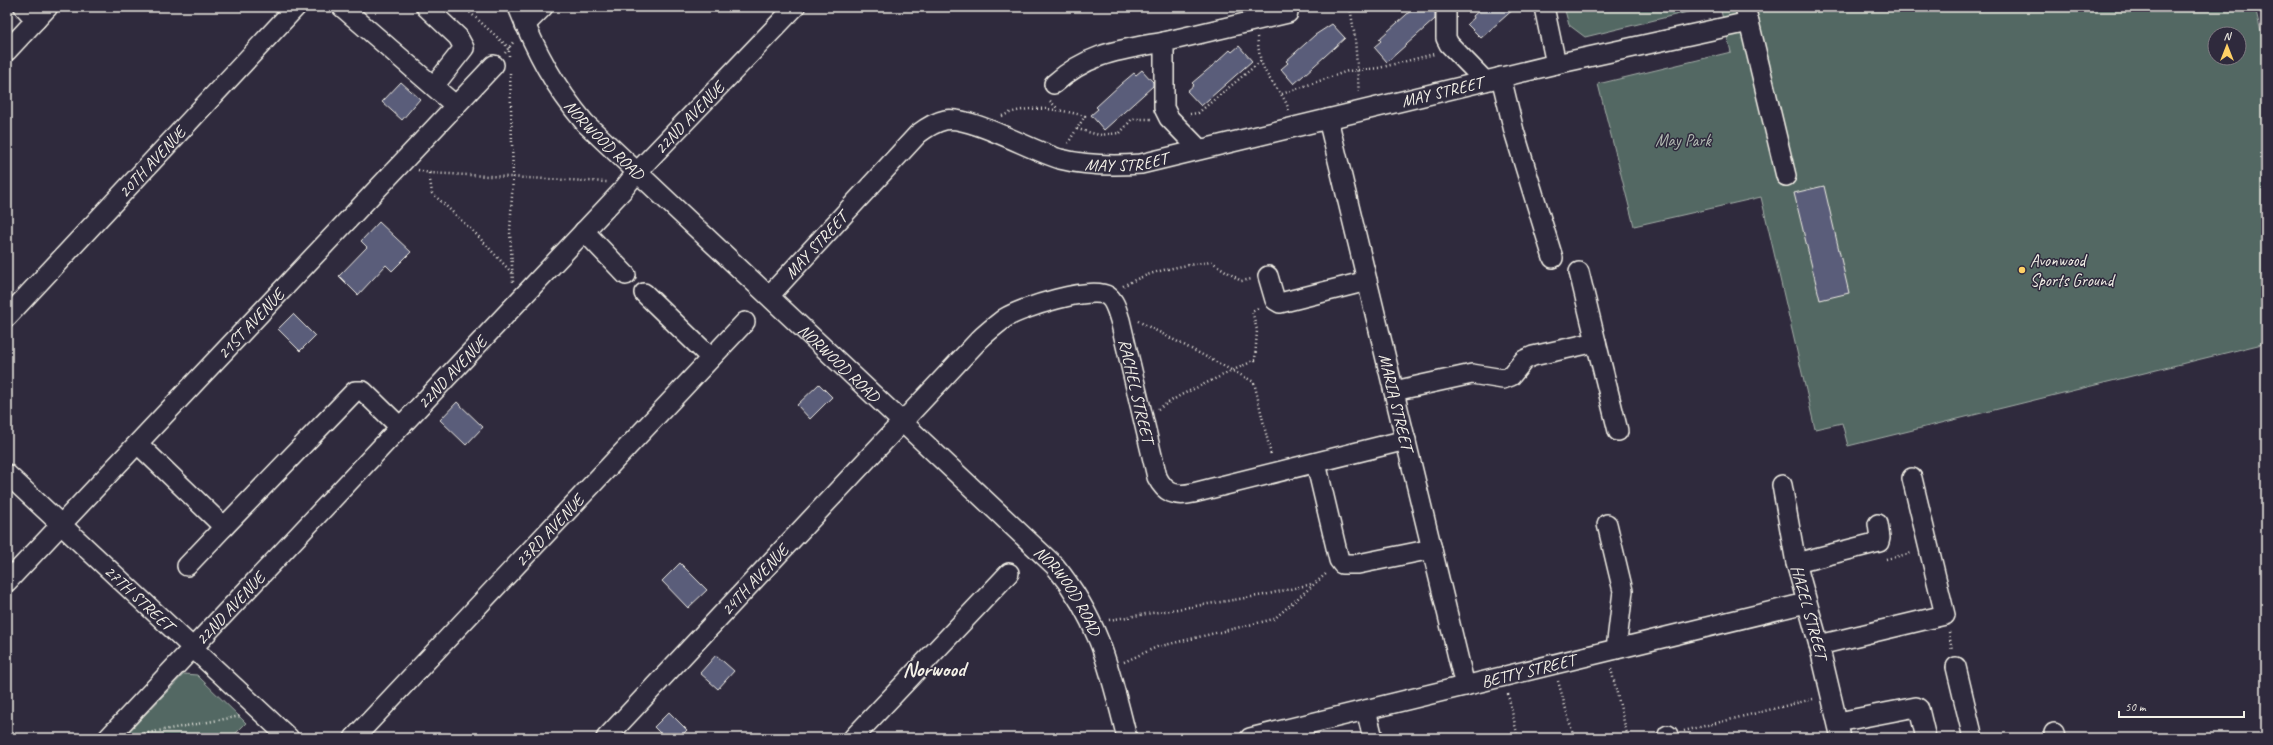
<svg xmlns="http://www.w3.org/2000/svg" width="2273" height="745" font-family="Caveat,sans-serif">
<rect width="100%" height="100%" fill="#2f2a3d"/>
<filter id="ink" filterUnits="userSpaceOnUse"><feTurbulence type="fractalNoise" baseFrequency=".025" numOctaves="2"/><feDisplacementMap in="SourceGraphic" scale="8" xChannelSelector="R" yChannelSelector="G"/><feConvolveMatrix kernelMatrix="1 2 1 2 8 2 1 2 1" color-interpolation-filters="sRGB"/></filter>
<g filter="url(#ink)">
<path fill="#526864" stroke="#a3aca6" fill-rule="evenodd" d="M1564 7H1708L1585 37 1569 25Z
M1720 7H2255L2266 53V343L1848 446 1842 423 1815 429 1761 197 1634 226 1598 84 1731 52ZM2215 34H2239V58H2215Z
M184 674 197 675 246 723 231 738H123Z"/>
<path fill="#5a5d7a" stroke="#f4f1e8" d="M1415 7H1430L1435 12V19L1387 62 1374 47 1381 41 1379 39Z
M1483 7H1516L1481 38 1467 24 1474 18 1473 16Z
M1332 24 1345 38 1294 84 1281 69 1288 63 1286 61 1315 35Z
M1239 46 1252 61 1201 106 1187 91 1194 85 1192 83 1218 61 1230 50 1232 52Z
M1142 70 1153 82V86L1104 130 1091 115 1098 109 1096 107 1121 84 1134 73 1136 75Z
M401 82 420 99 402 120 382 102Z
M1824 186 1849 293 1820 300 1794 193Z
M379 222 411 252 392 271 386 265 358 295 339 276 367 247 361 241Z
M293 314 315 336 300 351 278 329Z
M819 384 832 397 810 419 797 405Z
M457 402 483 427 466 445 440 420Z
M680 563 707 590 688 608 662 581Z
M716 655 734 671 718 689 700 673Z
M669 712 687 730 679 738H665L654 727Z"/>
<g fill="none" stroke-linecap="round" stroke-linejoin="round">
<g stroke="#f4f1e8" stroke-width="22">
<g id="minor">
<path d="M24 7 36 20"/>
<path d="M342 7 456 106"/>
<path d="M426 7 458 37 464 48 434 86"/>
<path id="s1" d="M518 7C536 52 554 86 585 123L1055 566C1100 621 1110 671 1127 738"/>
<path d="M1446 7V38L1449 44 1485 81"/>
<path d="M1544 7 1556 64"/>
<path d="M1749 22 1786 176"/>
<path d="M525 25 543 7"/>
<path d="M7 51 48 7"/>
<path d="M1501 77 1514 131 1553 258"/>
<path d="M1054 84C1088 53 1120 50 1164 42"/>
<path id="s2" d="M1328 119 1465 686"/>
<path d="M1199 149 1169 118 1164 108V42L1288 13"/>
<path d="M584 231 626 275"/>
<path d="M1268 276 1275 300 1280 303 1367 281"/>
<path d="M644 293 711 358"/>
<path id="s3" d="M769 296 918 134C926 128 935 122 945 120 969 115 1032 151 1060 159 1087 166 1113 166 1141 164L1556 64 1749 22 1745 7"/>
<path id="s4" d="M7 317 296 7"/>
<path d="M1596 342 1618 431"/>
<path d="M1394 391 1472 374 1503 379 1511 376 1524 360 1533 356 1596 342 1579 272"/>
<path d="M138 444 224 527 355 391H363L400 427"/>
<path d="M1316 463 1339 560 1342 564H1358L1432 549"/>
<path id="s5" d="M7 474 289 738"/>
<path id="s6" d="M1782 485 1796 563 1819 645 1841 738"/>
<path d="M1607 524 1623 591 1616 649"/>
<path d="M1796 563 1879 542 1880 538 1878 524"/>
<path d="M187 566 224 527"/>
<path id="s7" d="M7 582 494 65"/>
<path d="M1819 645 1945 615 1912 478"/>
<path d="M1956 667 1973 738"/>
<path d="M1366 710 1373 738"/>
<path d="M1838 722 1916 707 1919 709 1926 738"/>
<path d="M2054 733 2055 738"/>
<path d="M1668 735 1669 738"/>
<path id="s8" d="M108 738 622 191 637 172 795 7"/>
<path id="s9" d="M354 738 745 322"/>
<path id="s10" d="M606 738 979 340C987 332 996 325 1005 318 1021 308 1092 285 1108 296 1115 301 1117 311 1120 320L1157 477C1165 493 1175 497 1193 493L1406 440"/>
<path d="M853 738 1009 573"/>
<path id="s11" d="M1250 738 1806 603"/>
</g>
</g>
<path stroke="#f4f1e8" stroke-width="2.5" stroke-dasharray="1 3" stroke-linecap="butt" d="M464 7 509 48V56
M1350 7 1355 38 1359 94
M1257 37C1259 49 1259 60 1265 71 1273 86 1285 95 1289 111
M505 53 514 41
M510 73 513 177 510 232 513 282
M1282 94 1348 71 1379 68 1434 54
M1050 101 1057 108
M1190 114 1198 113 1261 61
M1002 116C1028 104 1059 109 1085 116L1068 143
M1077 129 1099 135 1120 133 1132 119H1151
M418 170 429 173 607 182
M429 173 432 193 477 235 512 273
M1123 286C1149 271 1182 265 1212 262L1241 281 1252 279
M1138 321 1254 382 1271 455
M1158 409 1181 395 1255 360 1257 330 1252 311 1260 307
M1886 559 1912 553
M1109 620 1264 595 1312 584
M1949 632 1952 651
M1124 662 1157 647 1274 619 1327 573
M1611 669 1628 738
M1558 681 1574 738
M1508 694 1518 738
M1684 731 1813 699
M136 735 241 716"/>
<use href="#minor" stroke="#2f2a3d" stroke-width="19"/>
</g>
</g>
<circle fill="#ffd166" stroke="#2f2a3d" stroke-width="1.5" cx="2022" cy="270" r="4"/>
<g text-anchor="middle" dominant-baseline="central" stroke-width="3" stroke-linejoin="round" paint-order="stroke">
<g font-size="17" fill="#f4f1e8" stroke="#2f2a3d">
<text stroke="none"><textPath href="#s3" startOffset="764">MAY STREET</textPath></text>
<text stroke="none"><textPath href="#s8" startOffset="850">22ND AVENUE</textPath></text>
<text stroke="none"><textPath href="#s1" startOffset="160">NORWOOD ROAD</textPath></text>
<text stroke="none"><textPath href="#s3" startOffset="440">MAY STREET</textPath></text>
<text stroke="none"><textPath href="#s4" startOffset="212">20TH AVENUE</textPath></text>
<text stroke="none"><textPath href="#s3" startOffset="69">MAY STREET</textPath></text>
<text stroke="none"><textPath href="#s7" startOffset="355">21ST AVENUE</textPath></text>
<text stroke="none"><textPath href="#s1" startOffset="484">NORWOOD ROAD</textPath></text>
<text stroke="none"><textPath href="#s8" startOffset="502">22ND AVENUE</textPath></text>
<text stroke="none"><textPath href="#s10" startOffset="787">RACHEL STREET</textPath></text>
<text stroke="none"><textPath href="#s2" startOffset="291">MARIA STREET</textPath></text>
<text stroke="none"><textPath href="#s9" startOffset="285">23RD AVENUE</textPath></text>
<text stroke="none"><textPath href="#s10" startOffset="217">24TH AVENUE</textPath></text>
<text stroke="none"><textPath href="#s1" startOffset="808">NORWOOD ROAD</textPath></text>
<text stroke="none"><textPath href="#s5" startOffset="181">27TH STREET</textPath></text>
<text stroke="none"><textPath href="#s8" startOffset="178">22ND AVENUE</textPath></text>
<text stroke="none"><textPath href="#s6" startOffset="130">HAZEL STREET</textPath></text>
<text stroke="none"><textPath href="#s11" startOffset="286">BETTY STREET</textPath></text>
</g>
<g font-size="17" fill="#b3bab3" stroke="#2f2a3d">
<text x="1683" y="140">May Park</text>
</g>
<g font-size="17" fill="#f4f1e8" stroke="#2f2a3d" text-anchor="start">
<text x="2030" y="260">Avonwood<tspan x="2030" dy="20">Sports Ground</tspan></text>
</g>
<g font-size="21" font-weight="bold" fill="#f4f1e8" stroke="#2f2a3d">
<text x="934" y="669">Norwood</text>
</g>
</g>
<rect width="2273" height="745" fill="none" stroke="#2f2a3d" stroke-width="24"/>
<rect x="12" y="12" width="2249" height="721" fill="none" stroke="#f4f1e8" stroke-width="1.5" filter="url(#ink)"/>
<g transform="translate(2227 46)"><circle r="19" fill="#2f2a3d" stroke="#7e7a81"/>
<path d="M0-3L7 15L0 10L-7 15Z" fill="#ffd166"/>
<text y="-6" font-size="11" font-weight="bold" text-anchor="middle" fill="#f4f1e8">N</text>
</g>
<path d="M2119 711v6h125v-6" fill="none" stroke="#f4f1e8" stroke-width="2"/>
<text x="2125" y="711" font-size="12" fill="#f4f1e8" stroke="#2f2a3d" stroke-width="3" paint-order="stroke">50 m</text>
</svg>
